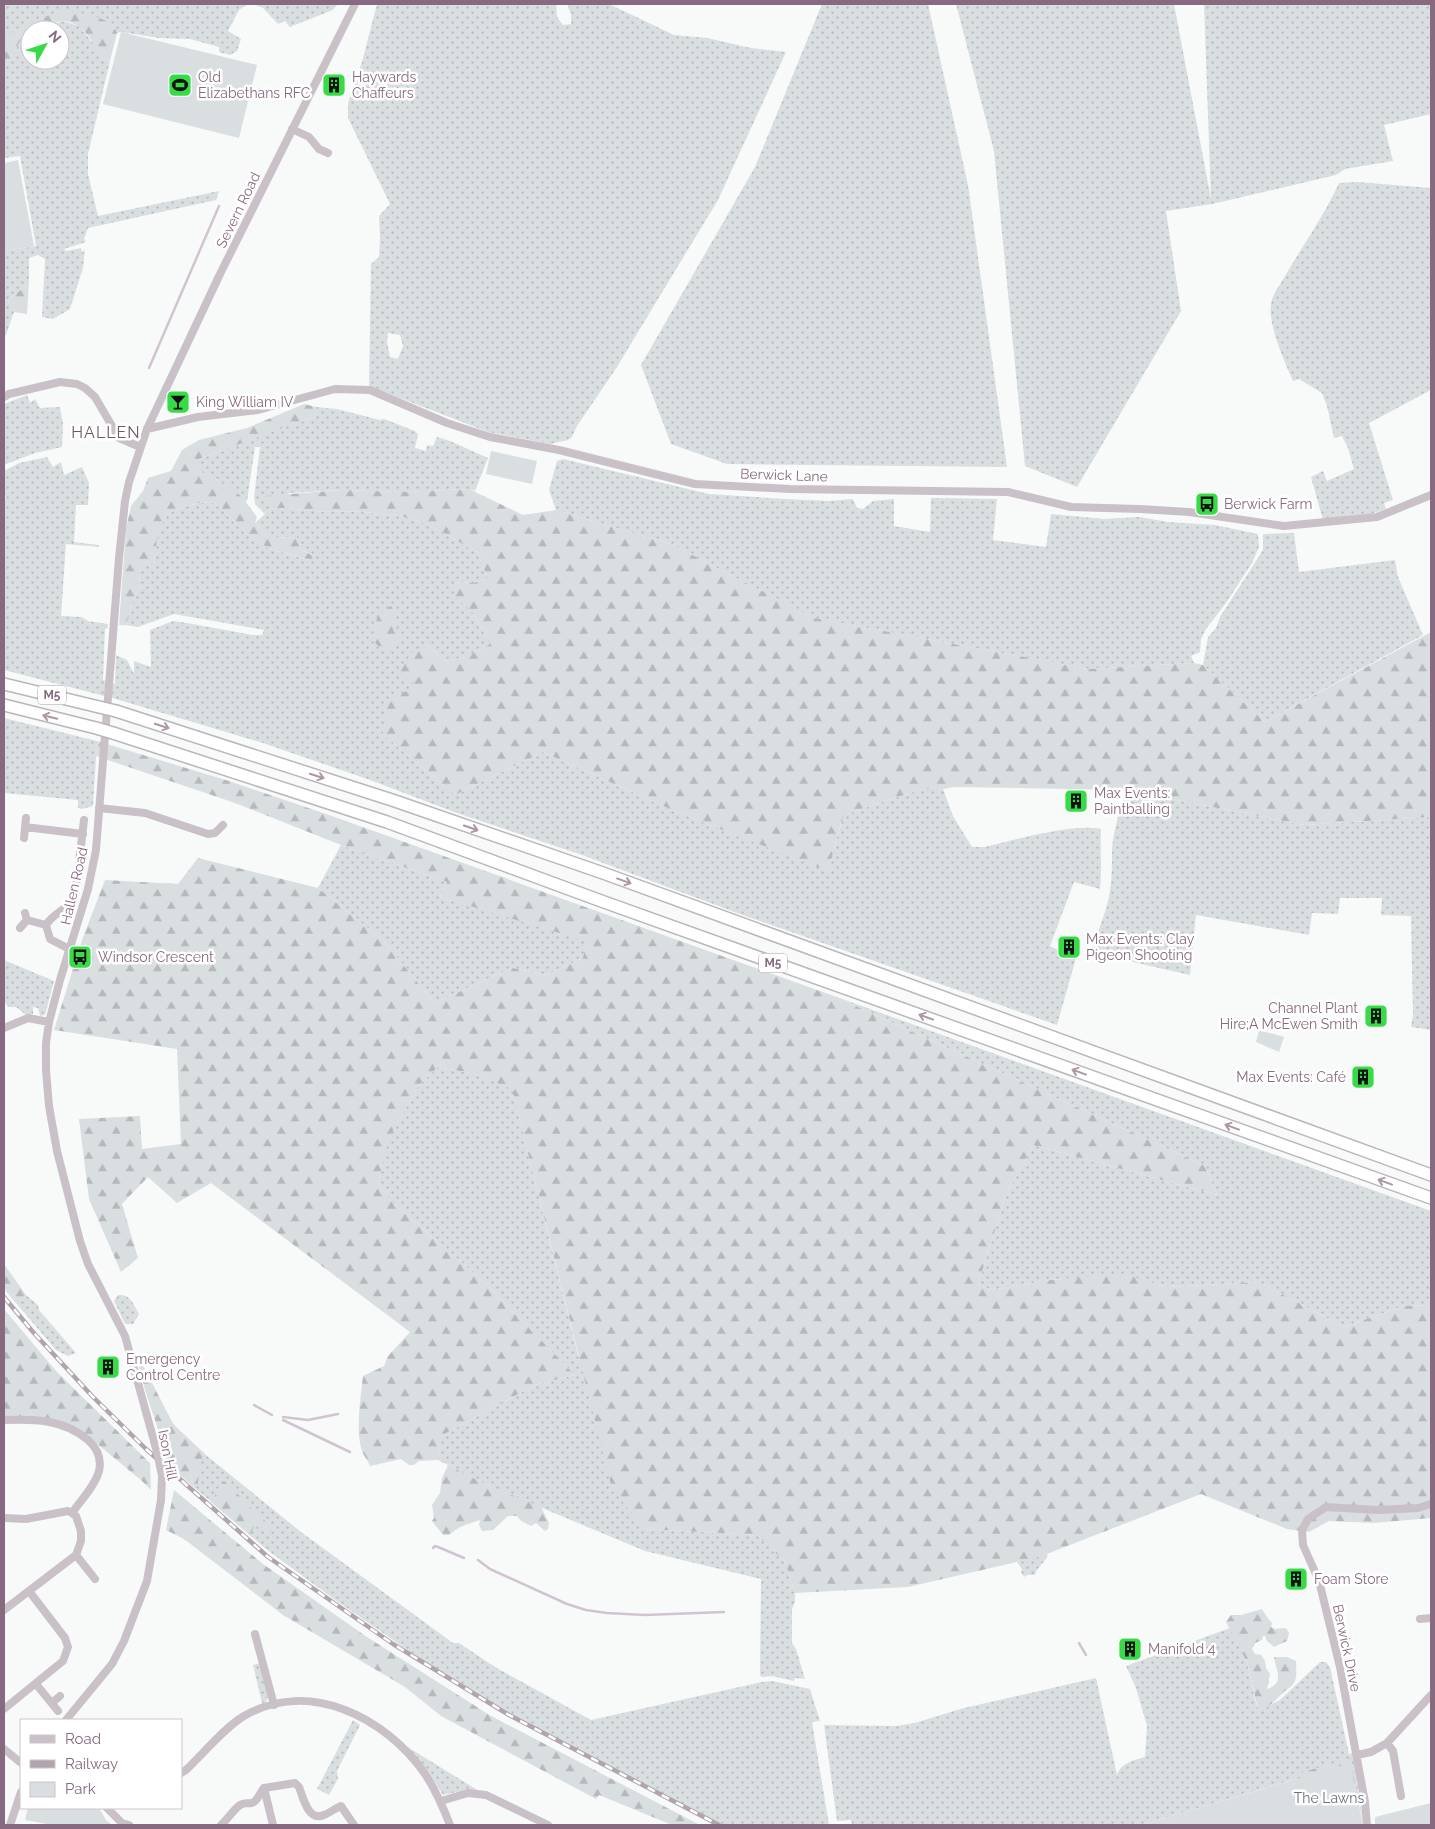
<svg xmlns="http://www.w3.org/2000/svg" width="1435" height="1829" font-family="Raleway,sans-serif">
<defs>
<pattern id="grass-dots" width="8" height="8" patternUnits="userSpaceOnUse" patternTransform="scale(1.25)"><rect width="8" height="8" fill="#d9dee1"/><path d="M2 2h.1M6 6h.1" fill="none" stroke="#b6b8bc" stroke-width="1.8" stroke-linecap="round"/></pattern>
<pattern id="forest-firs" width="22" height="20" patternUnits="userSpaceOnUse" patternTransform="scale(1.25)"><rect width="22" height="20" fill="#d9dee1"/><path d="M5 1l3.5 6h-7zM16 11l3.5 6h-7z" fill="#b6b8bc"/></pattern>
</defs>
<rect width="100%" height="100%" fill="#f8fafa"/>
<path fill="url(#grass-dots)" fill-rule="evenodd" d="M4 4H249L239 10 228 31 241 39 237 51 230 55 219 52V47L190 39 159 38 121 32 117 33 113 24 61 11 22 27 4 39Z
M253 4H338L333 10 290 27 285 21 278 24 263 8Z
M377 4H556L557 17 563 25 571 24V15L567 4H609L674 35 707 38 751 48 786 52 718 200 615 370 577 426 572 437 568 440 550 444 488 432 369 386 371 264 379 257 380 238 379 216 390 204 348 118V103L362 62ZM388 333 400 335 403 346 398 359 390 357 387 342Z
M822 4H928L968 185 1007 467 727 464 671 444 641 365 755 167Z
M956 4H1174L1211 199 1204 4H1431V114L1384 125 1393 161 1345 169 1336 175 1212 204 1166 211 1181 311 1077 487 1025 466 994 151Z
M63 21 79 26 97 48 100 58 110 61 88 154V174L98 216 219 191 216 200 88 228 84 239 86 242 64 249 66 251 81 248 82 253 85 249 83 268 70 309 53 319 42 317 45 259 38 255 29 258V282L8 301 14 312 6 335 4 337V251L36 246 20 156 4 158V69L23 36 30 33V60H60V30H38Z
M1357 182 1431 188V390L1369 423 1393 500 1384 503 1386 509 1368 515 1323 520 1311 477 1323 471 1327 481 1354 469 1348 448 1342 436 1334 438 1327 406 1322 393 1299 379 1293 381C1284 360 1268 326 1271 304 1272 294 1281 284 1285 276 1303 245 1324 216 1339 183Z
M27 395 30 403 35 399 40 408 60 407 63 424 62 447 35 453 4 465V404Z
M316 407 337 409 380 420 384 419 415 431 418 434 415 448 426 451 427 445 433 446 437 437 450 441 488 458 475 491 469 489 401 492 342 490 289 493 271 509C286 506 298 510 313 511 340 512 365 510 391 516L393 514 428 524 478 553 488 579 473 583 454 582V594L474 614 490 644 467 657 445 661 426 644 417 686 383 734 455 795 543 752 679 813 828 870C834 852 837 834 844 815L888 800 929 787 943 789 953 816 972 847H984C1016 840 1070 823 1101 829 1100 849 1102 869 1100 889L1074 882 1050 946 1076 958 1057 1025 737 913 582 855 454 812 370 780 263 743 116 699 4 670V500L6 498 4 494V471L19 463 47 457 53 467 61 462 64 475 82 467 89 483 88 505H76L74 542 99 545V547L66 544 61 616 82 617 88 621 108 624 107 628 105 629 103 680 115 684 116 655 127 660 134 674V661L151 667 150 630 173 621 181 622 253 635H262L264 630 174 614 138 627 126 625 134 598 140 586 139 572 144 564 150 562 154 564C155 549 157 527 167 515 172 510 182 508 188 506 198 503 205 501 215 503L251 537 270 549 309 560 313 555 301 550 297 537 269 538 255 523 265 514 255 504 254 497 260 447H255L247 501H245L223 483 199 471V459C238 445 275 429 315 417Z
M563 459 709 494 785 499 829 501 853 499 857 508 863 509 873 501 894 499V526L930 532 931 498 997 499 993 540 1046 547 1051 514 1104 519 1139 517 1168 522 1215 525 1258 534 1259 547 1252 563 1226 603 1206 629 1201 639 1200 652 1191 656 1194 663 1088 669 813 618 671 544 556 510 549 490 557 461Z
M1294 533 1299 572 1395 560 1398 577 1423 635 1265 722 1203 665 1208 637 1216 628 1220 617 1263 550V534Z
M4 718 97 741 93 806 82 809 78 808V800L4 793Z
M1126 790 1304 825 1431 817V1030L1411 1027 1413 1015 1411 916 1381 915 1382 898H1340L1338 914 1312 913 1309 935 1196 915 1190 975 1093 953C1096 933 1105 916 1109 897 1112 881 1112 866 1112 851 1113 830 1120 810 1126 790Z
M341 845 447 882 440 897 587 940 583 958 547 975 513 968 434 1003 384 941 318 888Z
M4 960 54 981 45 1015 40 1016 38 1008 33 1007V1014L26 1015 16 1007H8L4 1001Z
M834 996 1431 1211V1305L1404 1306 1344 1327 1259 1282 1167 1287 1124 1275 1051 1280 991 1290 978 1284 1006 1195 1033 1145 1217 1195 1205 1166Z
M438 1067 476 1074 512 1088 578 1355 645 1529 757 1535 785 1562 795 1593V1602L792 1609V1643L796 1649 805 1679 795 1678 794 1681 772 1676 762 1677 760 1675 761 1579 645 1551 487 1485 438 1460 439 1437 535 1385 575 1375 485 1283 390 1200 378 1183 388 1138 419 1085Z
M4 1289 20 1301 26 1295 38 1305 39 1310 76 1353 68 1356 56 1350Z
M118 1295C131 1294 133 1304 139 1314L133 1324H125L114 1301Z
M137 1354 173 1424 201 1451 301 1532 453 1643H459L495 1667 591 1720 762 1682 772 1681 810 1689 820 1721 812 1722 829 1825H722L514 1716 419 1658 331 1597 266 1549 166 1463C161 1426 142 1392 137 1354Z
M1048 1554C1046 1563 1037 1566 1035 1575H1027L1024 1577 1021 1572 1022 1569 1017 1562Z
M1230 1628 1247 1662 1257 1707 1264 1708 1280 1700 1320 1662H1326L1330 1667 1349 1754 1353 1753 1363 1822 1349 1763 1141 1825H852L851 1820 837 1821 824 1725 896 1726 915 1723 960 1709 1096 1678 1117 1775C1121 1763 1134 1760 1145 1757L1147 1726 1136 1688 1126 1666Z
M260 1663 268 1696 266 1702 262 1703 253 1665Z
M353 1720 360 1725 337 1771 338 1779 329 1795 317 1789Z
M406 1746 479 1791 466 1790 443 1795 430 1774Z"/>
<path fill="url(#forest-firs)" d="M61 11C82 12 94 15 113 24L117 33 110 61 100 58C96 43 81 22 64 21 54 21 42 30 30 30V33L23 36 4 69V39C17 25 43 18 61 11Z
M29 282 27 314 14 312 8 301Z
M304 404 316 407 315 417C276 429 238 445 199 459V471L223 483 242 497 257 517 255 523 269 538 297 537 301 550 314 556 310 560 270 549 251 537 215 503C205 501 198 503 188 506 182 508 176 509 170 513 158 521 155 551 154 564L150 562 144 564 139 572 140 586 134 598 126 625H119L126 529 131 506 143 491 148 478 171 471 182 450 199 440 247 428Z
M469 489 523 515 556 510 671 544 814 618 1088 669 1194 663 1203 665 1265 722 1431 632V817L1304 825 1126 790 955 787 943 789 929 787 888 800 844 815C837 834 834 852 828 871L679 813 543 752 455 795 383 734 386 702 416 686 400 672 411 653 426 644 445 661 467 657 490 644 474 614 454 595V582L473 583 488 579 478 553 428 524 393 514 391 516C365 510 340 512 313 511 298 510 286 506 271 509L265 496 342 490 401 492Z
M391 606 396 616 393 630 401 640 394 650 384 651 372 640 378 614Z
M97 741 229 781 329 815 834 996 1205 1166 1217 1195 1033 1145 1006 1195 978 1284 991 1290 1051 1280 1124 1274 1167 1287 1259 1282 1344 1327 1404 1306 1431 1305V1518L1374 1523 1329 1521 1309 1532 1287 1529 1201 1494 1039 1557 908 1587 795 1593 785 1562 757 1535 645 1529 612 1489 512 1089 476 1074 438 1067 419 1085 389 1138 378 1183 390 1200 485 1283 575 1375 535 1385 439 1437 438 1460 419 1461 414 1465H409L401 1459 370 1466C368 1461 364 1456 362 1451 355 1432 361 1396 363 1376L384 1366 388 1356 410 1332 211 1183 177 1203 148 1177 122 1204 138 1258 121 1272 89 1199 79 1119 140 1116 142 1149 181 1144 177 1049 54 1030 82 940 105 880 178 884 198 858 318 888 384 941 434 1003 513 968 547 975 583 958 586 941 440 897 447 882 341 845 235 803 96 756Z
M4 1264 26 1295 20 1301 4 1289Z
M4 1309 56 1371 150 1463 151 1490 142 1481 90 1438 54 1421 4 1417Z
M137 1354 173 1424 204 1453 199 1466 198 1484 195 1488 166 1463C161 1426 142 1392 137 1354Z
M448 1465 487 1485 541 1507 549 1523 548 1529 545 1531 536 1523 531 1526 521 1521 517 1516H508L493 1530 482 1531 479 1525 480 1520C466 1525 461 1525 449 1535H443L432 1521 434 1518 432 1505 440 1493 442 1478Z
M224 1481C235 1491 246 1502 255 1513 256 1515 259 1515 261 1517 265 1520 271 1528 274 1532H264L255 1525 250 1535 211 1502Z
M174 1490 263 1564 367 1637 491 1716 700 1825H672L599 1795 596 1799 441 1716 405 1687 283 1615 184 1539 166 1530Z
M1262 1609 1267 1617 1272 1623 1271 1627 1275 1629 1286 1628 1289 1633 1287 1641 1274 1647 1267 1641 1265 1636H1263L1262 1640 1255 1643 1252 1649 1255 1654 1261 1655 1265 1661 1266 1668 1270 1674 1267 1689C1286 1683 1275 1669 1274 1657H1287L1296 1661C1296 1668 1297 1675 1295 1681 1293 1687 1288 1688 1284 1692 1275 1700 1271 1708 1258 1709L1247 1662 1226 1622 1231 1615H1241Z
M1351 1758 1356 1793 1295 1783 1293 1775Z"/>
<path fill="#d9dee1" d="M121 32 257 65 239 138 103 104Z
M18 160 34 246 4 251V163Z
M491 451 537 461 532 484 486 474Z
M1259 1030 1284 1037 1279 1052 1256 1042Z
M1350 1763 1363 1825H1141Z
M1431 1803V1825H1375V1817Z
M28 1808H99L106 1820 112 1825H52L25 1820Z"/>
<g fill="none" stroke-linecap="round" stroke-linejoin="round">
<path stroke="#d1c4d0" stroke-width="2.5" d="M149 368 219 206
M254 1405 272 1415
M283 1417 308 1420 338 1414
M283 1420 350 1452
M433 1548 435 1546 438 1547 464 1558
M478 1560 490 1569 567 1604 586 1610 607 1613 645 1615 724 1612
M1079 1643 1086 1655"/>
<g stroke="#bcb5ba" stroke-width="14">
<path id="highway" d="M4 684 99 707
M4 705 96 728
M116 711 395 801 603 873 1431 1175
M113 733 387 822 604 902 1431 1198"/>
</g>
<path stroke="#c9c1c7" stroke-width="8" d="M292 129 309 137 319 149 328 153
M4 397 9 394 60 382 77 384 85 388 95 397 119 438 140 447
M147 429 198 417 258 410 335 389 370 390 447 423 490 437 559 450 695 484 789 489 1008 492 1071 507 1140 509 1189 512 1284 526 1377 517 1431 495
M99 808 145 813 208 834 215 833 223 825
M25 827 83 834
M24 838 26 818
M27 920 46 925
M20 928 27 920 25 913
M71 950 50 939 46 925C53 913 68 910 75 896L84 820
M4 1028 28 1018 49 1022
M4 1420C35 1419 63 1419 88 1440 97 1448 102 1458 99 1471 95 1486 81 1500 72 1513
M157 1452 125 1336 88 1264 80 1241 57 1151 49 1106 46 1070V1043L49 1022 60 980 88 889 96 850 119 558 125 501 129 482 147 429 220 274 355 4
M4 1518 26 1519 68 1511 72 1513
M76 1555 95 1579
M4 1610 76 1555 81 1541V1531L76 1516 72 1513
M1420 1619 1431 1618
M255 1634 274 1705
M36 1684 58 1711
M52 1703 60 1696
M4 1709 63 1661 68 1647 65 1638 29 1591
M66 1720 112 1664 124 1641 147 1581 161 1500
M1387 1743 1393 1751 1401 1796
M4 1749 21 1763
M1357 1755 1371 1752 1387 1743 1431 1695
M181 1773 186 1770C203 1754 225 1727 244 1716 310 1678 386 1718 425 1774 436 1790 443 1807 450 1825
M264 1788 273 1825
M441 1801 468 1793 486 1795 548 1825
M107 1808 122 1823 129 1825
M10 1825 21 1792
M221 1825C228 1819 232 1811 240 1805 244 1802 247 1804 252 1803 258 1801 260 1792 264 1788L295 1783 299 1787C303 1797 308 1822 324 1815 330 1813 335 1808 341 1806L354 1825
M1367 1825 1365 1802 1340 1667 1319 1581 1303 1545 1302 1530 1308 1519 1326 1507 1377 1510 1418 1508 1431 1504"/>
<use href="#highway" stroke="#fff" stroke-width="11"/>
<g stroke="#b0a5ad" stroke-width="4.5">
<path id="rail" d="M4 1297 33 1332 93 1397 146 1449 268 1557 393 1644 509 1715 719 1825"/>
</g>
<use href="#rail" stroke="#fff" stroke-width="2.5" stroke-dasharray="8" stroke-linecap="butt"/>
<g stroke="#bcb5ba" stroke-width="14" stroke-linecap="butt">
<path id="highway-bridge" d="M99 707 116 711
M96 728 113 733"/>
</g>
<path stroke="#c9c1c7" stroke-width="8" d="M157 1452 162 1476 161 1500"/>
<use href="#highway-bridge" stroke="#fff" stroke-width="11"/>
</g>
<defs><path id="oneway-shaft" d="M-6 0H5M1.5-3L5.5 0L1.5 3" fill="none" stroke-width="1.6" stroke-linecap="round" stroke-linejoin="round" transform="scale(1.25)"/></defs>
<g stroke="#ab97a5">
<use href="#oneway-shaft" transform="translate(50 717) rotate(-166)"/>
<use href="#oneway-shaft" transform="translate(162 726) rotate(18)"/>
<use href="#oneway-shaft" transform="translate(317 776) rotate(18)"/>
<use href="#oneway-shaft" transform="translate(471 828) rotate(19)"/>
<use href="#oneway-shaft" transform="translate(624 881) rotate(20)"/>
<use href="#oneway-shaft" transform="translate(926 1017) rotate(-160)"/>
<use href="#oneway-shaft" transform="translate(1079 1072) rotate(-160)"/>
<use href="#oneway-shaft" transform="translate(1232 1127) rotate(-160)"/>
<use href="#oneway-shaft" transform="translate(1385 1182) rotate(-160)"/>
</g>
<defs>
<g id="stadium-square" transform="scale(1.25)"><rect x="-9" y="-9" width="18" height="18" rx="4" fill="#36db46" stroke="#fff"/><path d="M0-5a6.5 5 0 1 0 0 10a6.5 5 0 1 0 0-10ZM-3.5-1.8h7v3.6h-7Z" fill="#111"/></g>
<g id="building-square" transform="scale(1.25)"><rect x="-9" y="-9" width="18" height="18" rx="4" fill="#36db46" stroke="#fff"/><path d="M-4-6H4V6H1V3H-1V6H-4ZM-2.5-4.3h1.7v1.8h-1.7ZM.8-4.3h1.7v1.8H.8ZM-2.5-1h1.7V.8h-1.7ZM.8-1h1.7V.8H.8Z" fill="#111"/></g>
<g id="bar-square" transform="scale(1.25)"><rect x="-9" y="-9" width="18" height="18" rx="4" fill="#36db46" stroke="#fff"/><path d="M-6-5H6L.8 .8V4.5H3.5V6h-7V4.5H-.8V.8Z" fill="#111"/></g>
<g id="bus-square" transform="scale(1.25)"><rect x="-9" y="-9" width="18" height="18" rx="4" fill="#36db46" stroke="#fff"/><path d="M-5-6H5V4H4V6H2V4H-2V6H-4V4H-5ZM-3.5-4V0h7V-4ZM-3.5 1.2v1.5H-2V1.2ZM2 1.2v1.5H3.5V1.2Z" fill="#111"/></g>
</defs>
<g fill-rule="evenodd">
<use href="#stadium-square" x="180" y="85"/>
<use href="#building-square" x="334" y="85"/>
<use href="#bar-square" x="178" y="402"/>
<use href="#bus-square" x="1207" y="504"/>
<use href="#building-square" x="1076" y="801"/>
<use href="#building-square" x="1069" y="947"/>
<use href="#bus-square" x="80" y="957"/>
<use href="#building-square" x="1376" y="1016"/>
<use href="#building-square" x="1363" y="1077"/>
<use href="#building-square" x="108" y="1367"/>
<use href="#building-square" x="1296" y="1579"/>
<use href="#building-square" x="1130" y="1649"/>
</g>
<g text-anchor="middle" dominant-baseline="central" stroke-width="5" stroke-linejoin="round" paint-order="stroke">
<g fill="#fff" stroke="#ab97a5" stroke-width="1">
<rect x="38" y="685.5" width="28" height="19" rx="4"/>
<rect x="759" y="953.5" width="28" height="19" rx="4"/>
</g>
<g font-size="12" font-weight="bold" fill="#876a7f">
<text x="52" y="695">M5</text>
<text x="773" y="963">M5</text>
</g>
<g font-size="14" fill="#876a7f" stroke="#fff" text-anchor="start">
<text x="198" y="77">Old<tspan x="198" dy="16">Elizabethans RFC</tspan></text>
<text x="352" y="77">Haywards<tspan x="352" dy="16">Chaffeurs</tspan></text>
<text x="196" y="402">King William IV</text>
<text x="1224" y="504">Berwick Farm</text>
<text x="1094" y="793">Max Events:<tspan x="1094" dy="16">Paintballing</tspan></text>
<text x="1086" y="939">Max Events: Clay<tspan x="1086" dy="16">Pigeon Shooting</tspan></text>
<text x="98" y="957">Windsor Crescent</text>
<text x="1358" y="1008" text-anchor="end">Channel Plant<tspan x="1358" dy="16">Hire;A McEwen Smith</tspan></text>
<text x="1346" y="1077" text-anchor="end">Max Events: Café</text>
<text x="126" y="1359">Emergency<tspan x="126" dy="16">Control Centre</tspan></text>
<text x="1314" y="1579">Foam Store</text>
<text x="1148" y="1649">Manifold 4</text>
</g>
<g font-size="14" fill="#876a7f" stroke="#fff">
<text transform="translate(238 210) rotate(-64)">Severn Road</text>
<text transform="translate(784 475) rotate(2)">Berwick Lane</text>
<text transform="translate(74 886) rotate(-77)">Hallen Road</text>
<text transform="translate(168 1455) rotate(79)">Ison Hill</text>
<text transform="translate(1347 1648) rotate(78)">Berwick Drive</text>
</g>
<g font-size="14" fill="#69717f" stroke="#fff">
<text x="1329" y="1798">The Lawns</text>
</g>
<g font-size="16" letter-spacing="1" fill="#6d5867" stroke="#fff">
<text x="106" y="432">HALLEN</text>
</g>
</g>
<rect width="1435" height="1829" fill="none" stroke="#876a7f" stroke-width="10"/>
<rect x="20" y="1719" width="162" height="90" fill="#ffffff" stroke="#cfc3cc"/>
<rect x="30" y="1735" width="25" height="8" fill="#c9c1c7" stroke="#cfc3cc"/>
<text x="65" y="1744" font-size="15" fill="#876a7f">Road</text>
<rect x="30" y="1760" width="25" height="8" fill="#b0a5ad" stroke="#cfc3cc"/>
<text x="65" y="1769" font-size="15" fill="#876a7f">Railway</text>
<rect x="30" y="1782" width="25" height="15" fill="#d9dee1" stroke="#cfc3cc"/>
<text x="65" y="1794" font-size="15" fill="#876a7f">Park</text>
<g transform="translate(45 45) rotate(50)"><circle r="24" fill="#ffffff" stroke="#cfc3cc"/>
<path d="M0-4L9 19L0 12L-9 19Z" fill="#36db46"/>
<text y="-8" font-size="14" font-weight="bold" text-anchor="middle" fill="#876a7f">N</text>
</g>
</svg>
